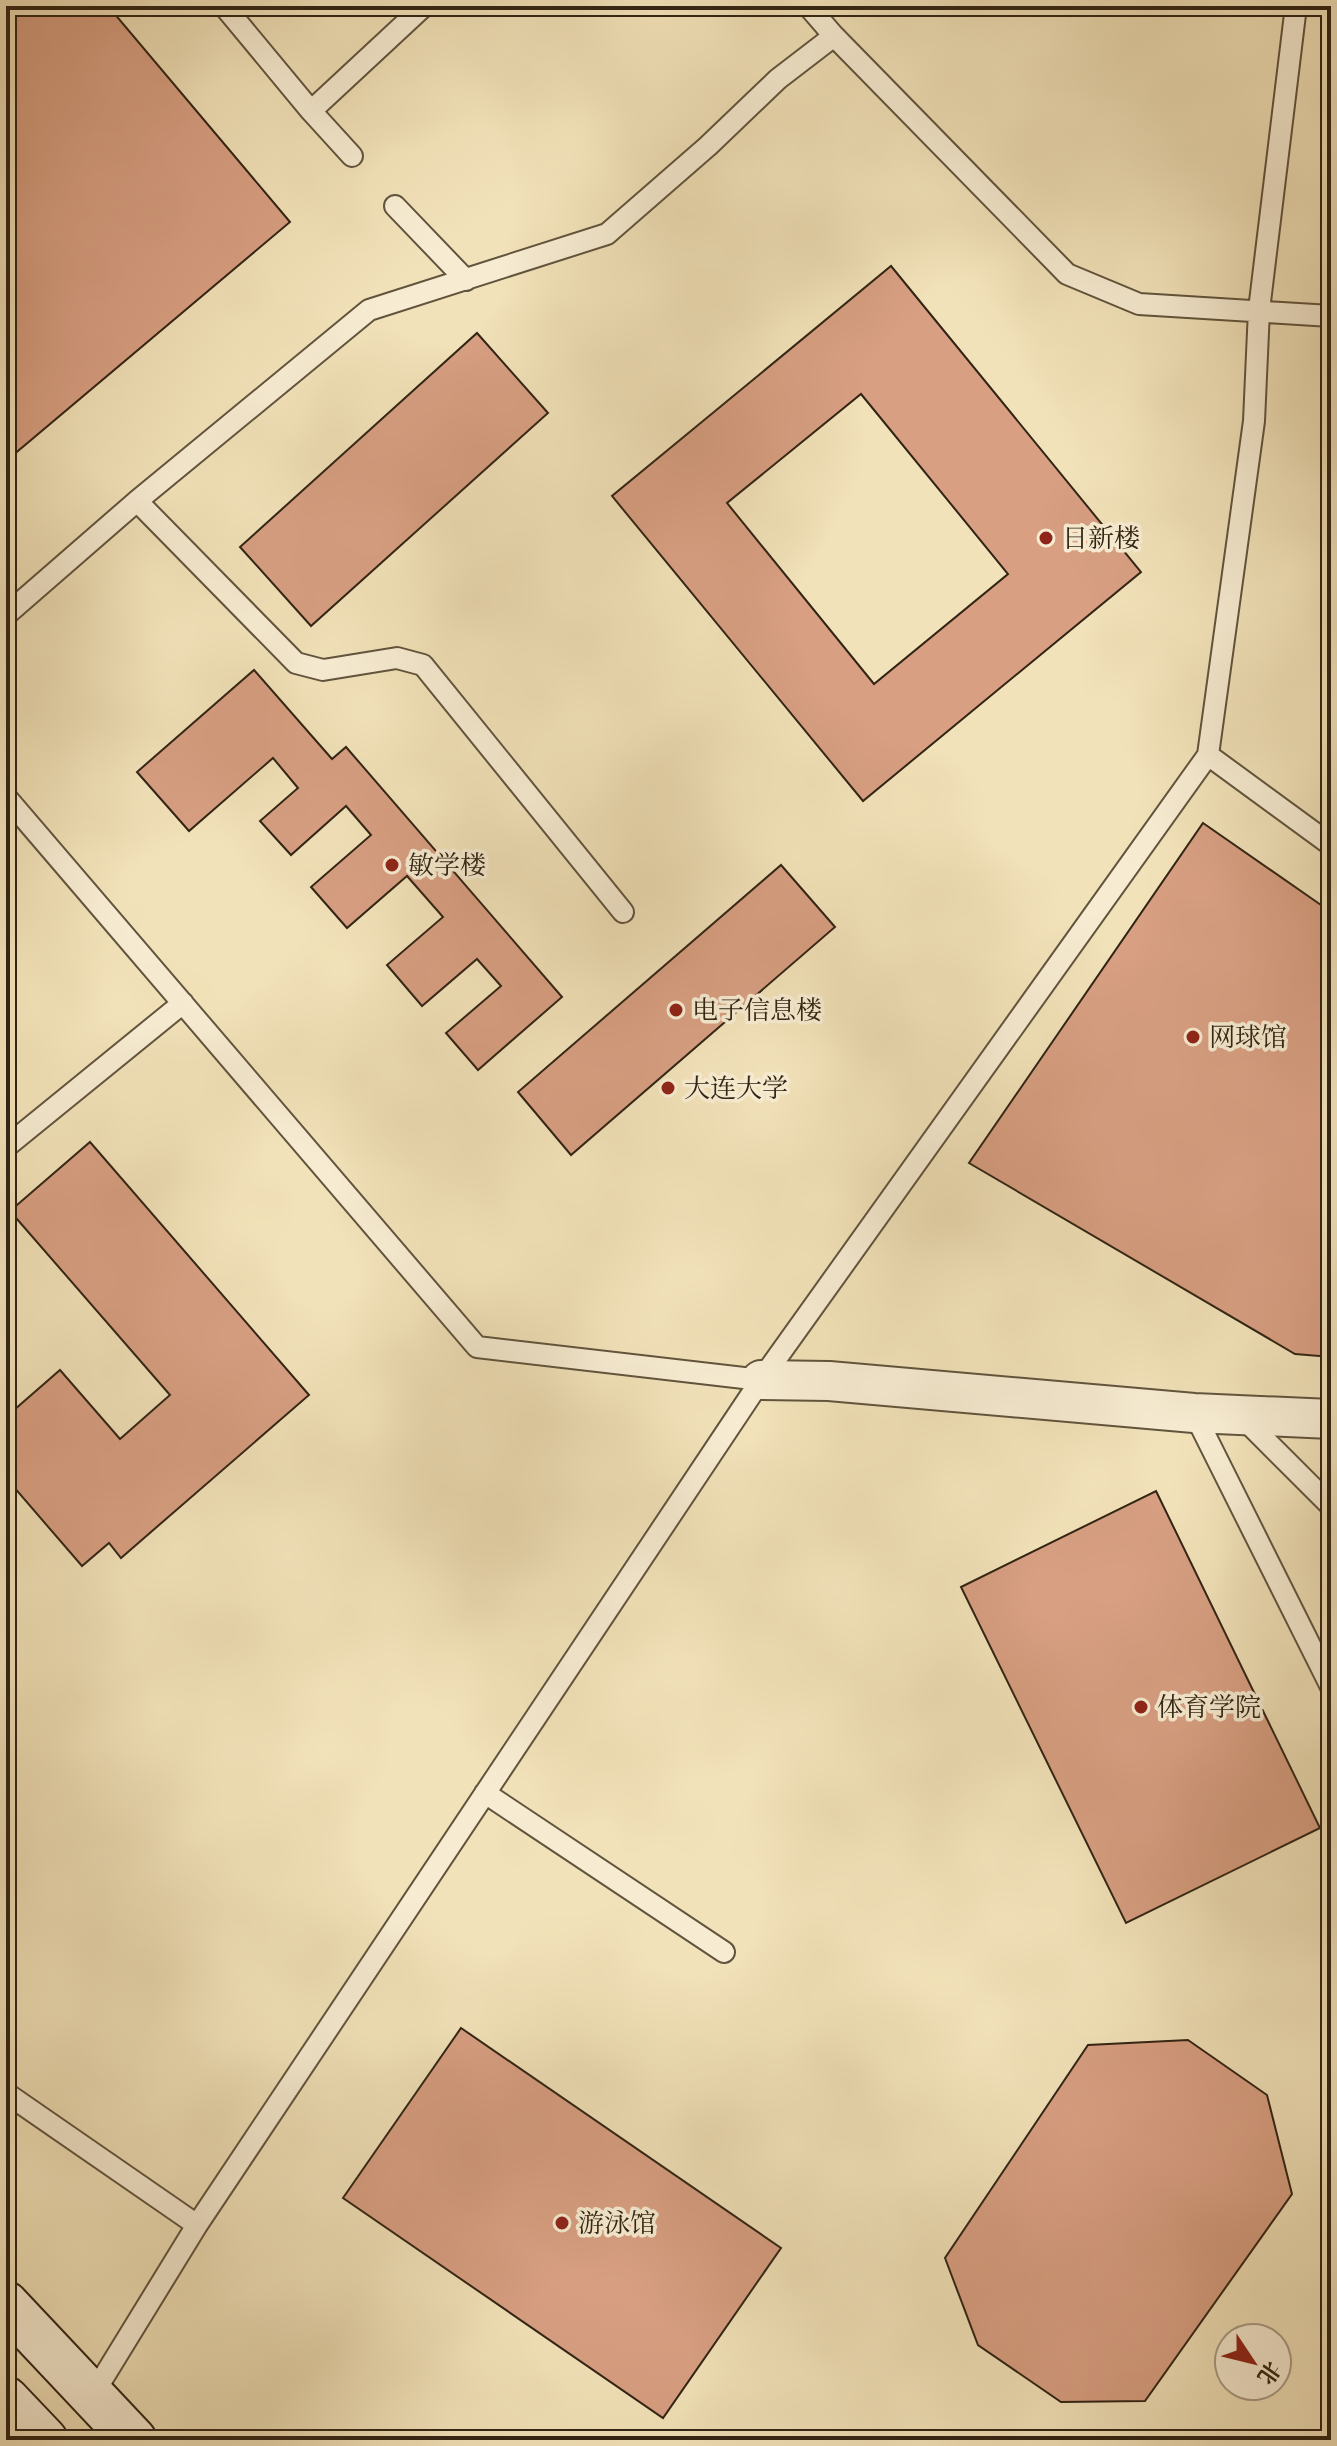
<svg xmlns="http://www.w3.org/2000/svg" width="1337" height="2446" font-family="Cardo,'Noto Serif SC',serif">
<rect width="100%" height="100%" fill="#f2e2b9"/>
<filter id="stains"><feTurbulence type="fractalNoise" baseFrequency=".0025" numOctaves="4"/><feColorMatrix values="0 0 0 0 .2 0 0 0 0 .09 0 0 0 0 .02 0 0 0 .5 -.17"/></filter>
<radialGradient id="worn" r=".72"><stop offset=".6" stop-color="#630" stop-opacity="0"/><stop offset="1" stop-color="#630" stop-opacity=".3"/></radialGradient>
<path fill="#d89f82" stroke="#312414" stroke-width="2" fill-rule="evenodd" d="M6 6H108L290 222 6 461Z
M891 266 1141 572 863 801 612 496ZM861 394 1008 574 874 684 727 503Z
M477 333 548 413 311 626 240 547Z
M254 670 332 759 346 747 562 997 478 1070 446 1033 501 986 477 959 422 1006 387 965 443 917 407 876 347 928 311 887 371 835 346 806 291 855 260 821 298 788 273 758 189 831 137 772Z
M1203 823 1331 912V1357L1295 1354 969 1163Z
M781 865 835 927 571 1155 518 1092Z
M90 1142 309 1395 121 1558 109 1543 82 1566 6 1478V1417L60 1370 120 1439 170 1395 10 1211Z
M1156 1491 1320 1828 1126 1923 961 1587Z
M461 2028 781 2248 663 2418 343 2198Z
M1188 2040 1267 2095 1292 2194 1145 2401 1061 2402 978 2345 945 2258 1088 2045Z"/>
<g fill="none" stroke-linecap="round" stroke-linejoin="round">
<g stroke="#61543d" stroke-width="24">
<path id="lane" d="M224 6 311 111 424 6
M808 6 834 36 1067 274 1139 304 1331 316
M311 111 352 156
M395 206 466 280
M137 501 296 663 323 670 397 658 423 665 623 912
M6 615 137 501 369 310 607 234 708 146 778 79 834 36
M1208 755 1331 845
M6 797 477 1347 761 1380 1208 755 1254 421 1259 310 1296 6
M6 1147 183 1003
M1194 1413 1331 1687
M1243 1418 1331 1506
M485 1793 724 1952
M6 2093 197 2225 761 1380
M92 2396 197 2225"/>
</g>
<g stroke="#61543d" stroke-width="42">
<path id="street" d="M761 1380 829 1381 1194 1413 1331 1419"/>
</g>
<g stroke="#312414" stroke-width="48">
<path id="secondary" d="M6 2304 134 2440
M6 2399 45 2440"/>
</g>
<use href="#lane" stroke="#f7ecd2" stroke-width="20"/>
<use href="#street" stroke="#f7ecd2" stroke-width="38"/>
<use href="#secondary" stroke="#f7ecd2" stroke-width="44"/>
</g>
<g fill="#8f2418" stroke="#f7ecd2" stroke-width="3">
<circle cx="1046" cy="538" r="8"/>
<circle cx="392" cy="865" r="8"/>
<circle cx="676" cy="1010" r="8"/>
<circle cx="1193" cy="1037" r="8"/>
<circle cx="668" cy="1088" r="8"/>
<circle cx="1141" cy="1707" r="8"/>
<circle cx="562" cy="2223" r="8"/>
</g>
<g text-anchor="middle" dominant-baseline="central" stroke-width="7" stroke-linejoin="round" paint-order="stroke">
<g font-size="26" fill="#312414" stroke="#f7ecd2" text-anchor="start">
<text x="1062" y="538">日新楼</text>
<text x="408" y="865">敏学楼</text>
<text x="692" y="1010">电子信息楼</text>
<text x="1209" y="1037">网球馆</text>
<text x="684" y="1088">大连大学</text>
<text x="1157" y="1707">体育学院</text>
<text x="578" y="2223">游泳馆</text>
</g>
</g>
<rect width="1337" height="2446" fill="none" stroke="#f2e2b9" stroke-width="32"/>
<rect x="8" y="8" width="1321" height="2430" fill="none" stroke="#312414" stroke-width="4"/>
<rect x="16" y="16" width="1305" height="2414" fill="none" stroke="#312414" stroke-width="2"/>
<g transform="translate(1253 2362) rotate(125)"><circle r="38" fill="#f7ecd2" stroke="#a89c86" stroke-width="2"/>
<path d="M0-6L14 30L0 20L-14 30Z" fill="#8f2418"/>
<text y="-12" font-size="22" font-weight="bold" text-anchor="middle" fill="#312414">北</text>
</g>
<rect width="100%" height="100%" filter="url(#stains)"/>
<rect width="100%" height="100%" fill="url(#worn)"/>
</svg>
